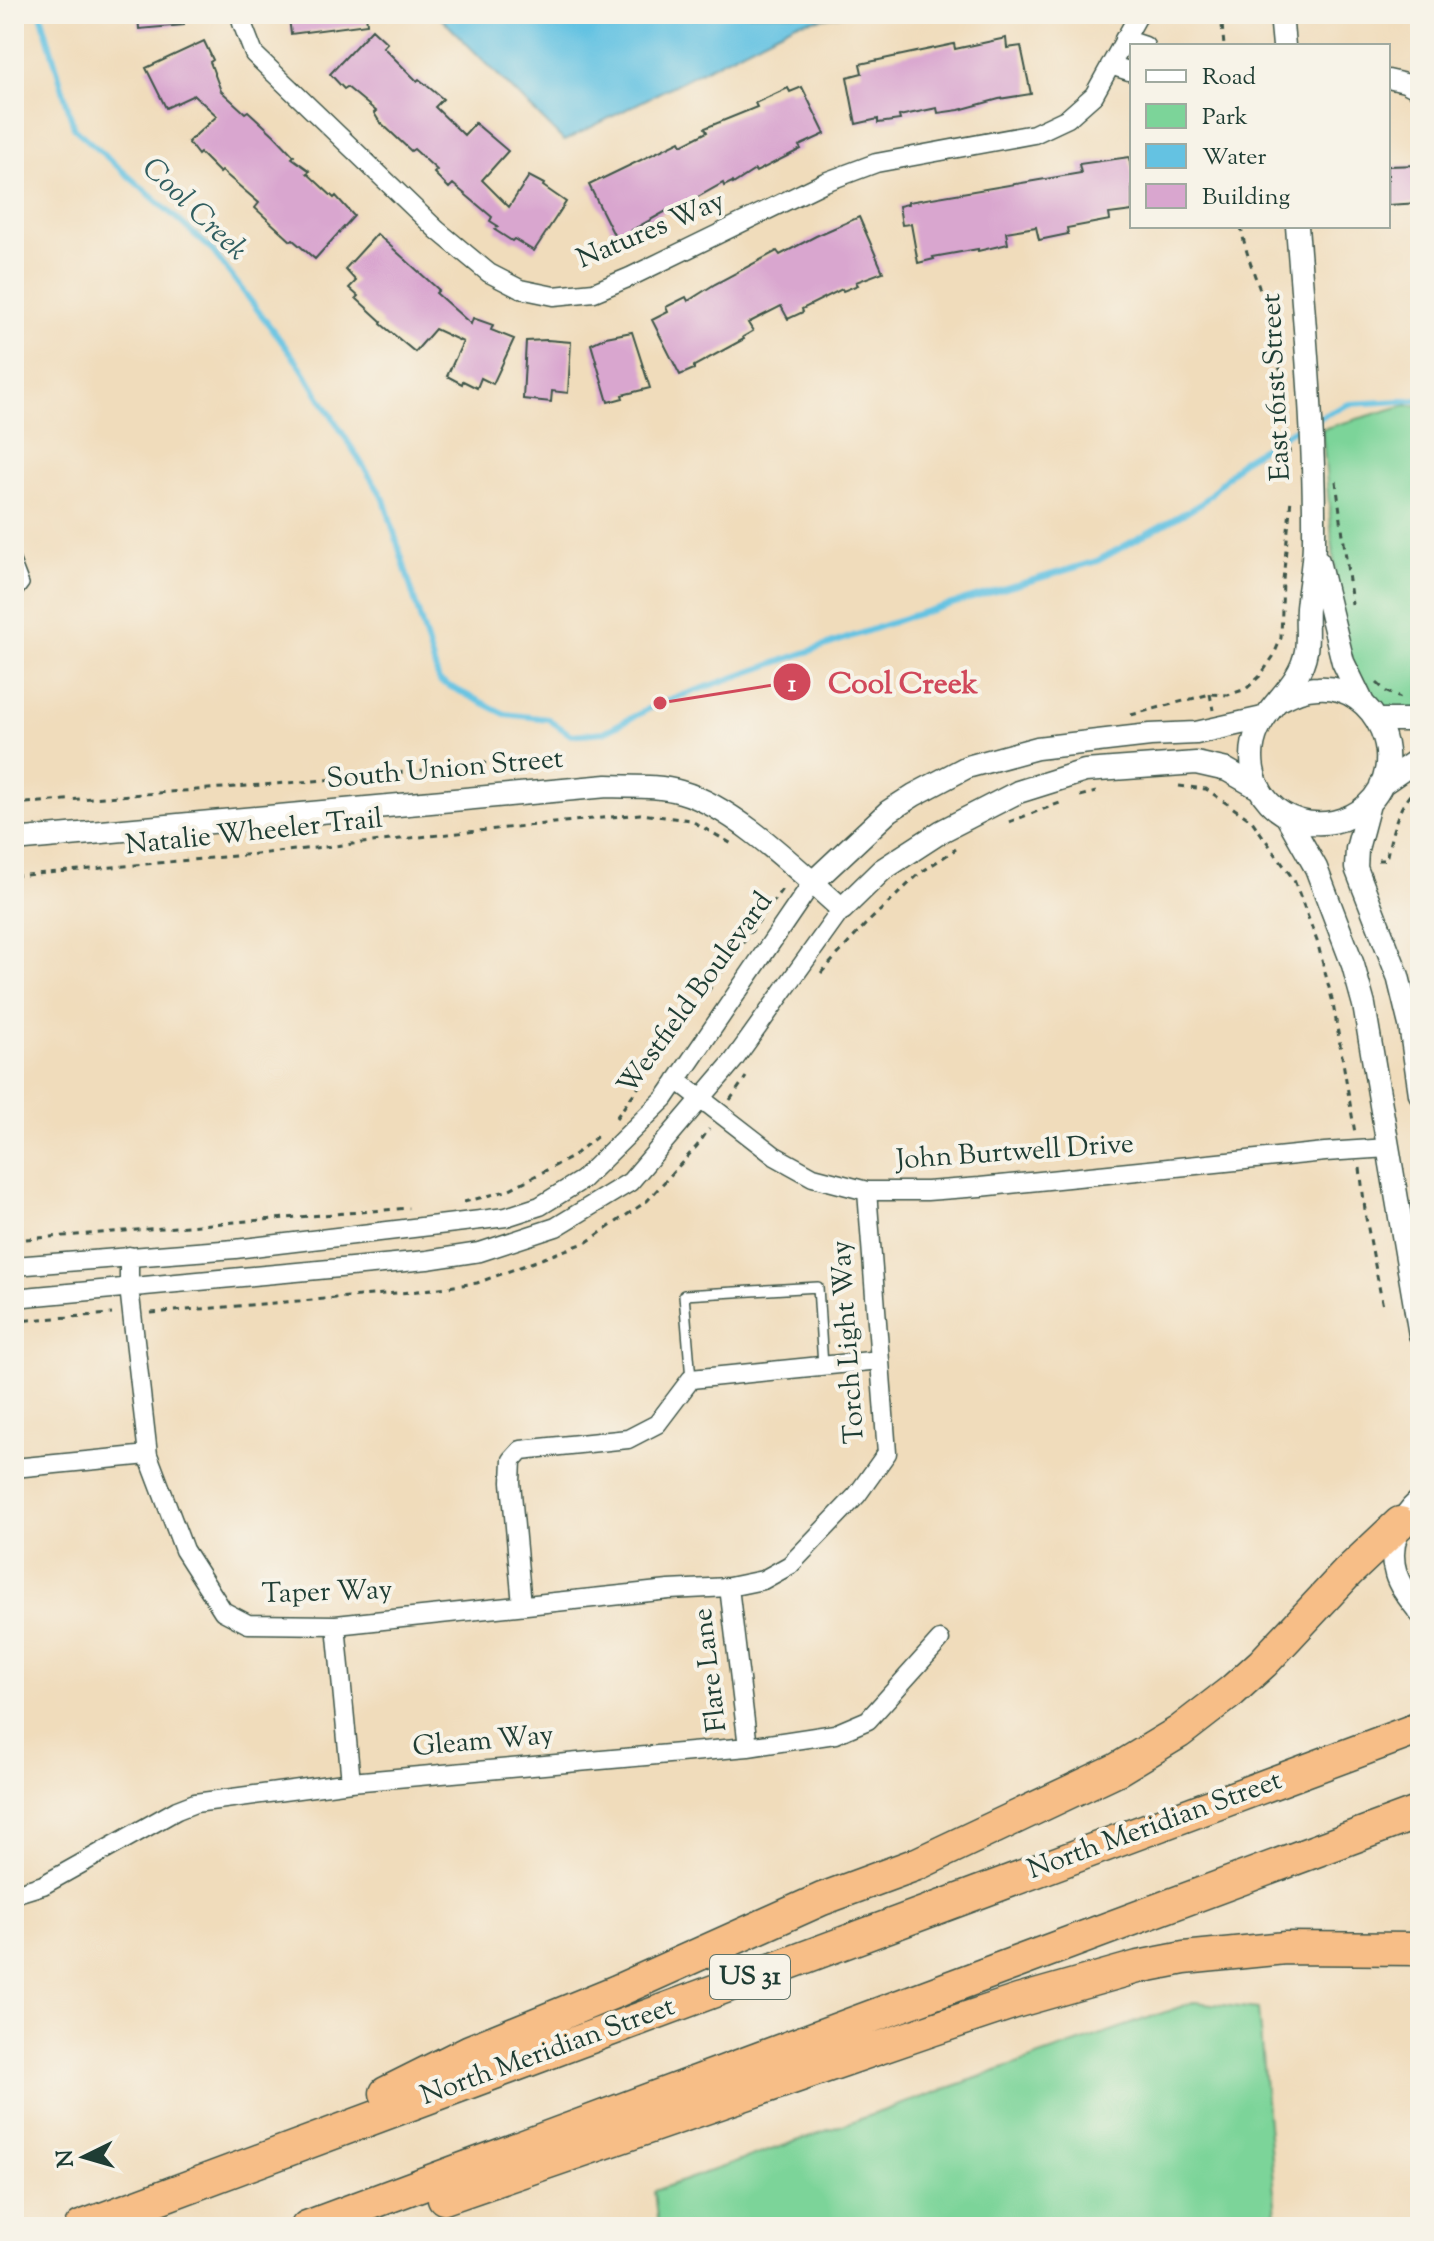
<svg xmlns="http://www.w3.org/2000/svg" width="1434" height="2241" font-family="'Sorts Mill Goudy',serif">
<rect width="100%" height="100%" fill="#f7f3e8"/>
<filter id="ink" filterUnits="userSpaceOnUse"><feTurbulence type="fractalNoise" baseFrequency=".0125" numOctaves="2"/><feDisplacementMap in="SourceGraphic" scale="16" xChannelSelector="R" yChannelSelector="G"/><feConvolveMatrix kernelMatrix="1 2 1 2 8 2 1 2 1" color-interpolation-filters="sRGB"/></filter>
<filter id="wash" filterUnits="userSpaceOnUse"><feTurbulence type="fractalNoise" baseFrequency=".006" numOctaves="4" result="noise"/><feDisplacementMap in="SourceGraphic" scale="32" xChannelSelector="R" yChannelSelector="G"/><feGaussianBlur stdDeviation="1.8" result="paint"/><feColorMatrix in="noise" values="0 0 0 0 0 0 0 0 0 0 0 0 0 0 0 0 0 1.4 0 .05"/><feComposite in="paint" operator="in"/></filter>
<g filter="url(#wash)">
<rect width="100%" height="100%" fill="#f0dcbb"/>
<path fill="#7cd499" stroke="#4e8866" stroke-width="2" d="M1406 405 1420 406V710H1388L1370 700 1352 664 1337 593 1322 429Z
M1194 2002 1258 2009 1277 2227H658L654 2191Z"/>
<path fill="#64c2e2" stroke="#42808b" stroke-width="2" d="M445 14H847L796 23 564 141 438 15Z"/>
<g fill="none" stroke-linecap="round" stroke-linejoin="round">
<path stroke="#64c2e2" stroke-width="6" d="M41 14 74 128 211 249 301 367 384 499 439 681 505 714 548 719 571 735 604 732 660 703 908 617 1097 561 1201 504 1243 460 1305 423
M1316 419 1349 404 1420 400"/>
</g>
<g id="blocks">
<path fill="#d9a6cf" d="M138 14H183L184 25 139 29Z
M296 14H366L367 24 291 34 289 18 296 17Z
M372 29 387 43 383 47 417 81 419 79 443 99 435 107 464 135 475 123 508 151 482 180 509 207 529 176 544 184 543 186 566 202 534 251 514 239 512 241 495 230 498 226 490 221 492 217 453 184 449 188 434 173 437 170 414 149 411 151 379 121 374 113 376 111 347 87 344 89 330 74Z
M1006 38 1007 48 1021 46 1031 94 999 99 959 110 938 113 937 108 899 116 900 120 878 123V119L856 124 847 77 862 73 860 64 954 44 955 49Z
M204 41 213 60 210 62 221 91 245 113 248 111 274 135 294 156 292 158 310 171 307 173 334 198 336 196 354 216 315 259 293 240 291 241 255 208 259 203 222 171 220 173 200 153 198 155 188 142 217 116 194 95 166 108 146 68Z
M802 87 825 134 799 146 801 149 756 172 755 170 733 184 732 182 724 186 723 183 671 212 670 209 632 230 634 233 617 241 589 185 680 141 682 145 707 132 705 128 757 107 755 103 788 88 790 92Z
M1129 157 1132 173V211L1109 214 1110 220 1067 228 1068 234 1039 240 1036 227 1006 232 1008 244 978 251V249L933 257 934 259 918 263 911 224 902 225 899 206 908 204V202L1081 173 1079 164Z
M1418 165 1420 203 1388 205V166Z
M859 217 883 272 856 282 858 285 843 291 842 289 802 309 803 312 788 319 781 306 748 323 753 331 743 337 744 339 694 366V369L680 375 652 320 668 312 666 307 686 297 688 301 715 284 777 251 780 255 816 236Z
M377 234 439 290 436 293 471 324 473 318 493 325 491 330 514 339 493 384 481 378 477 388 463 381 462 384 447 376 463 342 435 329 415 352 381 324 382 322 356 298 358 296 349 288 356 281 345 269Z
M632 332 650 388 622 395 623 398 608 402 591 344 606 337Z
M547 340 571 342 568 393 552 391 551 402 523 399 526 341Z"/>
</g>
</g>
<g filter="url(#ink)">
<use href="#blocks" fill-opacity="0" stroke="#3e5548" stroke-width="2"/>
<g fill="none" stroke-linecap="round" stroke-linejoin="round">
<g stroke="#3e5548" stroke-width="12">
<path id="service" d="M14 558 24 584 14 597
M691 1379 684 1295 818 1287 823 1366"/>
</g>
<g stroke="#3e5548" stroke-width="21">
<path id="minor" d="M241 14 242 23 254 54 437 230 489 273 520 289 554 296 594 292 630 277 825 182 876 163 1034 134 1068 118 1094 95 1139 14
M1124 39 1145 46
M1110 65 1132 72
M1388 79 1405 83 1420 91
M677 1080 775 1156 813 1177 867 1191H927L980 1187 1325 1152 1389 1148
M129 1256V1287L148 1455 184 1550 223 1611 248 1624 336 1625 669 1590 729 1587 763 1580 790 1565 857 1495 887 1453 867 1191
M14 1266 235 1249 506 1217 540 1206 582 1180 665 1098 812 883
M14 1298 427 1260 480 1252 556 1227 630 1182 734 1060 842 909
M14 1468 148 1455
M729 1587 748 1747
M522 1605 511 1482 512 1460 521 1450 628 1439 657 1424 691 1379 880 1360
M336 1625 351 1782
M14 1894 43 1885 177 1810 195 1803 351 1782 748 1747 835 1734 868 1720 940 1640"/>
</g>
<g stroke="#3e5548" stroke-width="25">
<path id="tertiary" d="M1281 14 1284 46
M1318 561 1343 662 1363 703
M1278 701C1292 694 1303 688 1318 688 1378 684 1411 765 1367 805 1328 840 1262 823 1253 769 1244 712 1298 698 1306 651 1308 637 1306 622 1307 608 1309 586 1314 564 1314 542 1315 436 1305 331 1297 226
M1378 720H1420
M1381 785 1420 758
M1369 804 1357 849 1356 868 1398 976 1410 1025 1420 1094
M1286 815 1316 868 1353 965 1364 1005 1420 1335
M14 840 607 786C631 787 658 785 681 792 735 807 800 872 842 909L882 870 942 831 1018 792 1085 771 1196 763 1227 770 1260 789
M812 883 889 811 914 795 967 767 1037 748 1150 735 1196 733 1263 718
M1420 1500C1399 1518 1387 1546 1396 1574 1400 1588 1412 1601 1420 1612"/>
</g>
<g stroke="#3e5548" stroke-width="35">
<path id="motorway" d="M386 2093 470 2051 617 1991 822 1899 917 1864 1118 1769 1179 1732 1232 1691 1263 1663 1348 1572 1400 1523
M444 2198 931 2030 1018 2001 1138 1967 1184 1958 1285 1948 1420 1949
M81 2227 1420 1728
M307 2227 1420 1812"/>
</g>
<path stroke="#3e5548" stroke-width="3" stroke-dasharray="6 6" stroke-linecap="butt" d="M1221 14 1224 46
M1241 226C1246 259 1261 288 1270 320 1282 365 1285 414 1290 460
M1336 481 1352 604
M1377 683 1387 692 1400 698
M1210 694 1213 710
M1131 715 1210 694 1228 695 1246 689 1260 676 1273 657 1281 638 1283 580 1291 499
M1179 786 1206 789 1252 821 1294 880 1317 941 1333 1003 1355 1133
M1080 796 1096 792
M14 804 352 778 511 760
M1009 822 1065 801
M1378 860H1386C1392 833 1397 803 1420 785
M14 876 267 853 640 814 690 820 732 844
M821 973 865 925 920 873 956 849
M730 1100 746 1077
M616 1118 785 885
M1360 1168 1366 1218 1383 1307
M464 1202 506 1191 570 1158 599 1135
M14 1240 409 1208
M151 1313 410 1292 477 1283 587 1242 647 1201 697 1146 709 1129
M14 1321 112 1314"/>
<use href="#service" stroke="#fff" stroke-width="9"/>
<use href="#minor" stroke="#fff" stroke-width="18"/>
<use href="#tertiary" stroke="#fff" stroke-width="22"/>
<use href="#motorway" stroke="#f7be87" stroke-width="32"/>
</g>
</g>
<g text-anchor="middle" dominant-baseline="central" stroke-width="8" stroke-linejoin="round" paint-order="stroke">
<rect fill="#f7f3e8" stroke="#60746a" stroke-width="2" x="710" y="1955" width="80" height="44" rx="6"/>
<g font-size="26" font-weight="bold" fill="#1f3d34">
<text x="750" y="1977">US 31</text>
</g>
<g font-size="28" fill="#1f3d34" stroke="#f7f3e8">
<text transform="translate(651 231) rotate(-23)">Natures Way</text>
<text transform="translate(1277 387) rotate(-93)">East 161st Street</text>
<text transform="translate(445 770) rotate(-5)">South Union Street</text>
<text transform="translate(254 833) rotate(-6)">Natalie Wheeler Trail</text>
<text transform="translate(696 994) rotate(-54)">Westfield Boulevard</text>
<text transform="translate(1015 1153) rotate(-4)">John Burtwell Drive</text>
<text transform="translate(849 1342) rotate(-94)">Torch Light Way</text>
<text transform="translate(327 1593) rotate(-2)">Taper Way</text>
<text transform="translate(711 1670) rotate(-97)">Flare Lane</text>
<text transform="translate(483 1742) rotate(-5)">Gleam Way</text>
<text transform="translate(1155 1826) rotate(-20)">North Meridian Street</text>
<text transform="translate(548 2052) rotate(-20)">North Meridian Street</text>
</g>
<g font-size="30" font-style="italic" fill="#305e60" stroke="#f7f3e8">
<text transform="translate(194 210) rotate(44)">Cool Creek</text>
</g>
</g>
<path fill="none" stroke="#d1495b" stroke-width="3" d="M660 703L792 682"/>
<g fill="#d1495b" stroke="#f7f3e8" stroke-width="3">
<circle cx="660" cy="703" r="8"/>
<circle cx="792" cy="682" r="20"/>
</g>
<g font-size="24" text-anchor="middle" font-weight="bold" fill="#fff">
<text x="792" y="691">1</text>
</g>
<g font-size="30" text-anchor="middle" font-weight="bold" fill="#d1495b" stroke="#f7f3e8" stroke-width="8" stroke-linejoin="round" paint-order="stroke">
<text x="903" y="693">Cool Creek</text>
</g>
<rect width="1434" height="2241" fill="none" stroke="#f7f3e8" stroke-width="48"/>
<rect x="1130" y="44" width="260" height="184" fill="#f7f3e8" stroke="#a1aaa0" stroke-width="2"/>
<rect x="1146" y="70" width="40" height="12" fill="#ffffff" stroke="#a1aaa0" stroke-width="2"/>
<text x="1202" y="84" font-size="24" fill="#1f3d34">Road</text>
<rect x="1146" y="104" width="40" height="24" fill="#7cd499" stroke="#a1aaa0" stroke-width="2"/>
<text x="1202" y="124" font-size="24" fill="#1f3d34">Park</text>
<rect x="1146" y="144" width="40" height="24" fill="#64c2e2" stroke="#a1aaa0" stroke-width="2"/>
<text x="1202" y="164" font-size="24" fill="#1f3d34">Water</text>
<rect x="1146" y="184" width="40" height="24" fill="#d9a6cf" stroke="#a1aaa0" stroke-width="2"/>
<text x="1202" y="204" font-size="24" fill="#1f3d34">Building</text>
<g transform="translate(84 2157) rotate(265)" stroke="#f7f3e8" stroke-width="6" paint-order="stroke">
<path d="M0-6L14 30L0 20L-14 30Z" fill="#1f3d34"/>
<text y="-12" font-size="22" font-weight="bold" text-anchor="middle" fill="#1f3d34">N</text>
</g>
</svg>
